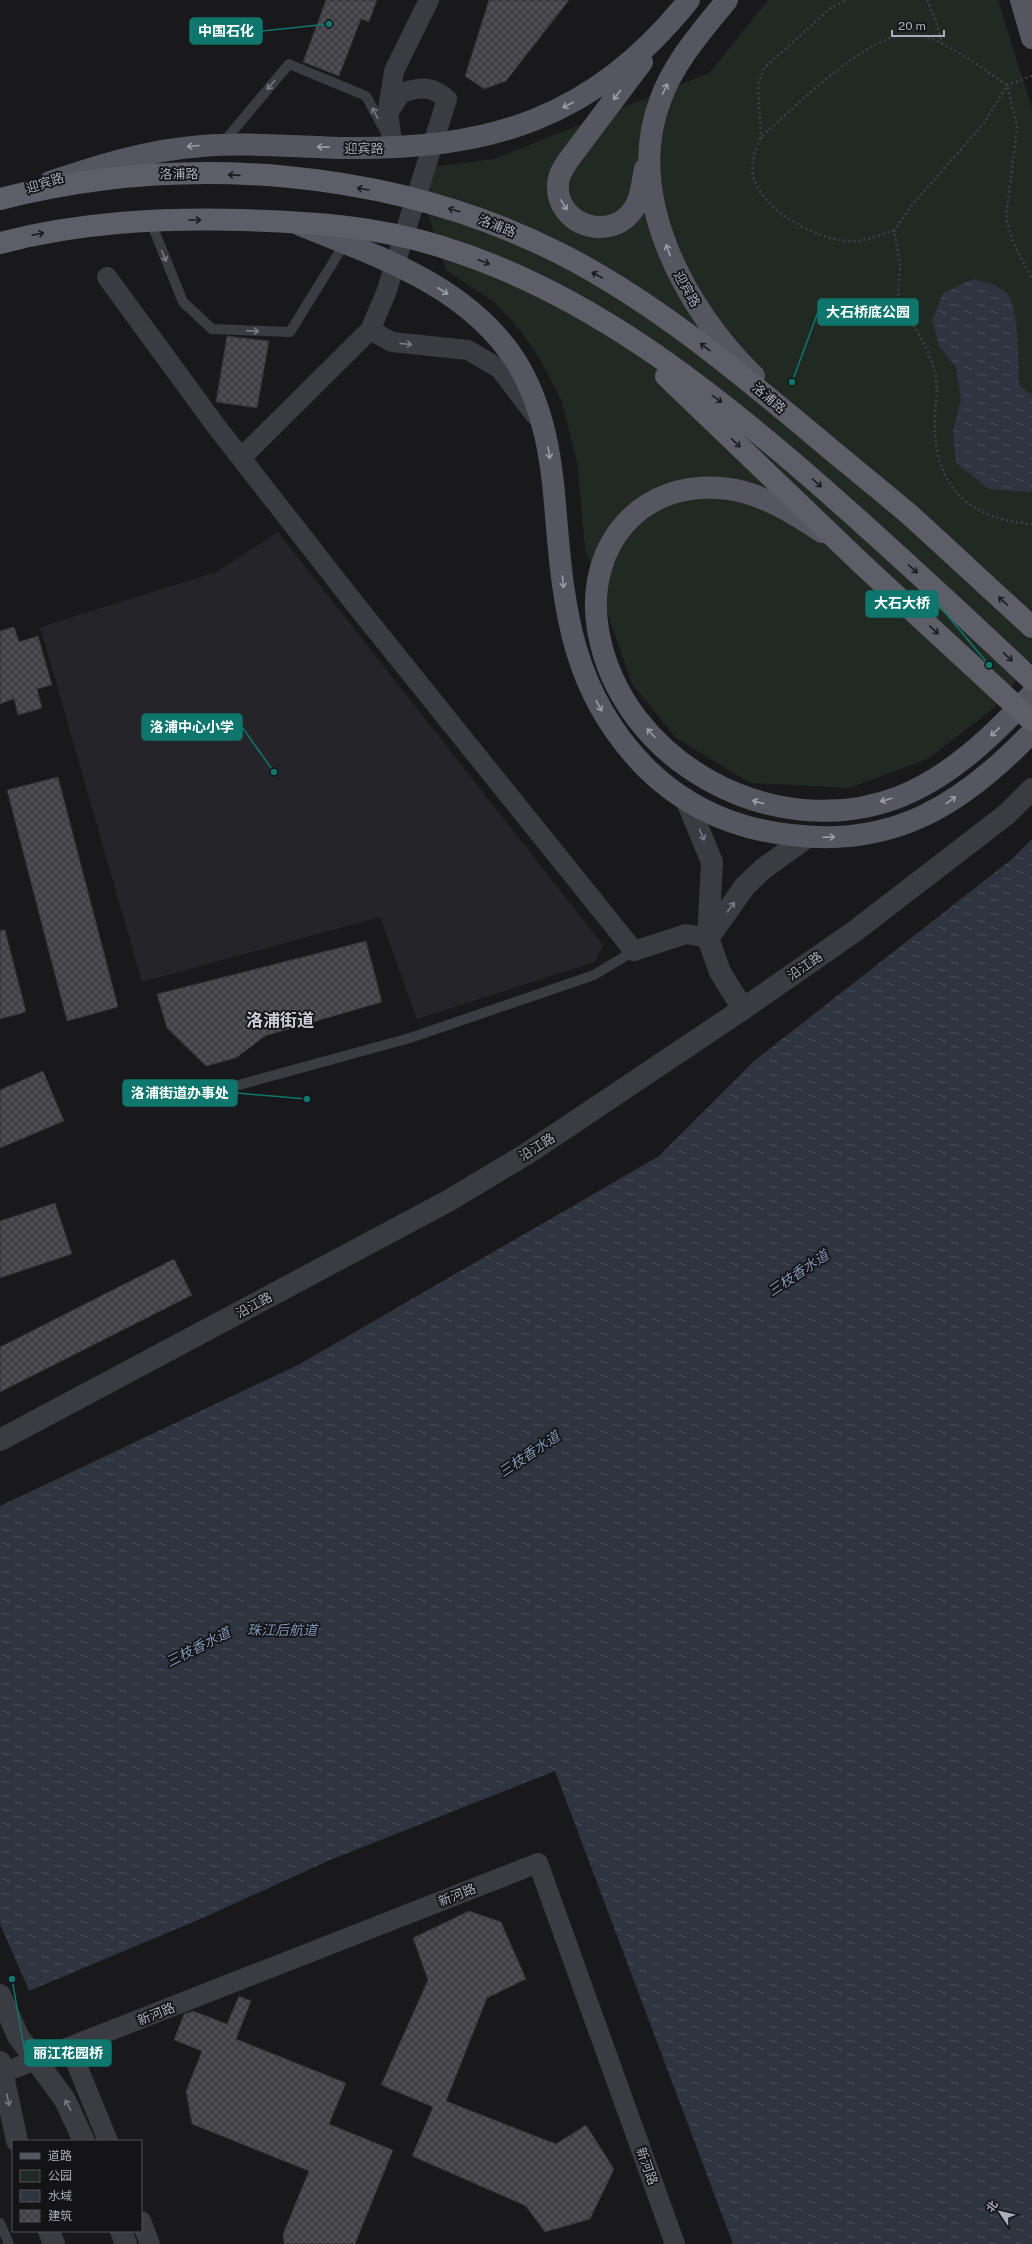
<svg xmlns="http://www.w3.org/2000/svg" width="1032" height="2244" font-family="'Public Sans','Noto Sans SC',sans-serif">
<defs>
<pattern id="water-ripples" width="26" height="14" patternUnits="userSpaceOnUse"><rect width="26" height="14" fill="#2e3540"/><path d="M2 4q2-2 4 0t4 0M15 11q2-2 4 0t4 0" fill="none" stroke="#4a505a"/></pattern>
<pattern id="building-cross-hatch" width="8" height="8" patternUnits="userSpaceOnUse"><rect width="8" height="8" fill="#404045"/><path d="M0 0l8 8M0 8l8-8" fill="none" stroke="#59595e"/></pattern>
</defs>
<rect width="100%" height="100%" fill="#19181b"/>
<path fill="#252428" d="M278 532 603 945 595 962 417 1019 380 917 142 982 40 627 216 572Z"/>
<path fill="#202922" d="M768 0H998L1032 108V662L994 708 928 759 849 788 750 783 676 738 632 684 585 549 577 462 562 402 541 361 520 330 495 303 446 270 414 169 494 159 709 73Z"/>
<path fill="url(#water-ripples)" d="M973 279C985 282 1001 285 1009 296 1019 310 1018 366 1019 385L1032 395V491L1029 492 989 489 956 463 953 431 961 400 956 367 939 346 932 320 943 293Z
M1032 839V2244H733L555 1771 330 1860 205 1917 0 2003V1506L298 1365 659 1156 754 1061 1012 859Z"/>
<path fill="#19181b" d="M0 1924 30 1993 0 2005Z"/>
<path fill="url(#building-cross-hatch)" stroke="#333237" d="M326 0H377L369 22 361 19 339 76 303 62Z
M489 0H569L506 81 484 89 465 76Z
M227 336 269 341 257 408 216 402Z
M14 627 19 642 38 636 52 685 37 689 42 708 18 715 14 699 0 704V631Z
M58 777 118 1007 67 1021 7 790Z
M0 930H5L26 1012 0 1019Z
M366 941 382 1002 265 1036 236 1058 206 1066 167 1028 157 994Z
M43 1071 64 1121 0 1148V1090Z
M55 1203 72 1254 0 1278V1221Z
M174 1259 192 1295 0 1392V1347Z
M469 1911 501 1922 526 1979 487 1998 446 2101 556 2144 586 2125 614 2169 590 2219 545 2232 526 2206 412 2156 433 2107 381 2085 428 1980 413 1938Z
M239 1996 251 2001 236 2039 346 2083 329 2124 393 2150 355 2244H284L283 2234 309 2171 192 2124 186 2091 202 2051 174 2040 184 2014 193 2011 227 2024Z"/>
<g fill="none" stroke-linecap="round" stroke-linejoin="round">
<path stroke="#3f4047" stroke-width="2.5" stroke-dasharray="2 3" stroke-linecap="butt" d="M927 0 935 18 942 44
M1032 76 1007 85 985 122 912 205 894 231C896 243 899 255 900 267 900 277 896 291 900 300 909 320 927 345 933 365 939 387 936 394 935 416 932 483 965 519 1032 524
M761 139 758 86 764 68 831 8 846 0
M894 231C882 234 869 240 856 241 819 244 744 203 753 161 754 154 757 143 761 138 766 131 775 125 781 119 809 93 855 51 890 38 899 35 911 35 920 36 942 38 988 72 1007 85L1017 127 1006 218 1013 242 1032 279"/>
<path stroke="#3b3b42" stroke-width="10" d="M222 144 289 64 366 96 385 131
M150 220 183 302 212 329 290 332 345 243
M191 1098 410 1038 594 975 634 951
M0 2223 9 2244"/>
<path stroke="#3b3b42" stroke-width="20" d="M388 109 394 71 429 0
M107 277 216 426 355 604 634 951 686 934 708 938
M370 330 392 342 468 350 500 369 536 416
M241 458 370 330 386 293 447 99C431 85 420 87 401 93L388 113 393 148
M70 2048 108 2141
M0 2074 538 1863 675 2244
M141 2221 150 2244"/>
<path stroke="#3b3b42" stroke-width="22" d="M686 799 712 862 708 938 720 972 743 1009
M708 938 745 886 763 869 807 837
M0 1440 448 1201 528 1153 743 1009 855 931 1007 814 1032 789
M0 1995 18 2036 65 2100 84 2141
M0 2062 17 2141
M49 2231 54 2244
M121 2231 126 2244"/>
<path stroke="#55565f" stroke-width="22" d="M727 0C702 31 673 63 660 101 624 197 686 310 754 376
M1021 0 1032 38
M642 62 567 162C563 169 558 176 558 184 555 226 613 244 635 207 642 196 642 181 645 169
M50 182C100 165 149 150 202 146 247 142 294 147 340 148 490 150 592 120 689 0
M300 225C379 257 469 286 517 363 545 409 552 462 556 516 564 613 573 693 645 767 685 807 736 829 791 835 894 848 963 804 1032 732
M822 532C795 514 761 493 729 489 641 477 584 546 598 630 621 763 775 845 899 797 952 776 993 735 1032 694"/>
<path stroke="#5d5e68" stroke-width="22" d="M0 199C185 152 394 168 565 256 655 303 732 367 810 432 843 460 877 487 910 515 951 552 991 590 1032 627
M0 243C80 222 160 218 242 220 310 222 377 226 442 247 585 291 706 386 817 483 890 547 961 613 1032 680
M666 376 864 566 1032 721"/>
</g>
<defs><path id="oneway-shaft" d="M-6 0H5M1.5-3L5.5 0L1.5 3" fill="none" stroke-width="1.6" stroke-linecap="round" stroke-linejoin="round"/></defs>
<g stroke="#787a85">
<use href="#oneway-shaft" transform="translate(271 85) rotate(130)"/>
<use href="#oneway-shaft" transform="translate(375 113) rotate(-117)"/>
<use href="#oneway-shaft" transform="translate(164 256) rotate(68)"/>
<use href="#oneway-shaft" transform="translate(253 331) rotate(3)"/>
<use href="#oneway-shaft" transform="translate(406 344) rotate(6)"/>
<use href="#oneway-shaft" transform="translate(702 835) rotate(66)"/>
<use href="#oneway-shaft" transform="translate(731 907) rotate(-54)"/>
<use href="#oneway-shaft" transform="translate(8 2100) rotate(80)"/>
<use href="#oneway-shaft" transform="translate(68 2105) rotate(-118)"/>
</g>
<g stroke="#999ca9">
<use href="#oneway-shaft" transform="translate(665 89) rotate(-64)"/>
<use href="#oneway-shaft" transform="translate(617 95) rotate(127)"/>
<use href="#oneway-shaft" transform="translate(568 105) rotate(153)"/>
<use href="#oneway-shaft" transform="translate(193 146) rotate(175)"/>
<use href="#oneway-shaft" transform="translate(323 147) rotate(-179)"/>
<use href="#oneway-shaft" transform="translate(564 205) rotate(59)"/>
<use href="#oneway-shaft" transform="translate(668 250) rotate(-110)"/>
<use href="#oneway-shaft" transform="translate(443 291) rotate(33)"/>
<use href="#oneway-shaft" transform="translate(549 453) rotate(81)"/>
<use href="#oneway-shaft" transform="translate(563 582) rotate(84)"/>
<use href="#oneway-shaft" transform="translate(599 706) rotate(62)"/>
<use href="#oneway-shaft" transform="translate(995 732) rotate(137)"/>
<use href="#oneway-shaft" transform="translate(651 733) rotate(-132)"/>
<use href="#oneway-shaft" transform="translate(886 800) rotate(164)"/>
<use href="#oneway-shaft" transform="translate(951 800) rotate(-36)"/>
<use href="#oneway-shaft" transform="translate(758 802) rotate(-164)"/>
<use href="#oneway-shaft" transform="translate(829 837) rotate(-2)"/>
</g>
<g stroke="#1b1a1e">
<use href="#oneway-shaft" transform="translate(234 175) rotate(-176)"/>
<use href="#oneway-shaft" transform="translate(363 189) rotate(-170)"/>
<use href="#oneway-shaft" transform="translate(454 210) rotate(-162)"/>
<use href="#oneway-shaft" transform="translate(195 220)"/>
<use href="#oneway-shaft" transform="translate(38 234) rotate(-12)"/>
<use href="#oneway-shaft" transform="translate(484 262) rotate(22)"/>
<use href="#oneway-shaft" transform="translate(597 275) rotate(-150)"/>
<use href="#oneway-shaft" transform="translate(705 347) rotate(-142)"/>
<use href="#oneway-shaft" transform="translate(717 399) rotate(36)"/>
<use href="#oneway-shaft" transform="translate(736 443) rotate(44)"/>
<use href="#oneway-shaft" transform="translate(817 483) rotate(41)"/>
<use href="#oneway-shaft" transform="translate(913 569) rotate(43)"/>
<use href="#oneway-shaft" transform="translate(1003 601) rotate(-138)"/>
<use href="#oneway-shaft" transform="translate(934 630) rotate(43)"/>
<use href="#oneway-shaft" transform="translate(1008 657) rotate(43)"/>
</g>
<g text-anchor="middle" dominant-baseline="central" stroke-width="3.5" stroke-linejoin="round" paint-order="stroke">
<g font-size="13" fill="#aaadbb" stroke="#141316">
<text x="364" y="148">迎宾路</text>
<text transform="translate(179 174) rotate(-1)">洛浦路</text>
<text transform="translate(45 183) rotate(-18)">迎宾路</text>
<text transform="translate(497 226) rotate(21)">洛浦路</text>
<text transform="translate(687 289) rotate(61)">迎宾路</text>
<text transform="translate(769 398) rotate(40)">洛浦路</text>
<text transform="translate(805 966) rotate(-35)">沿江路</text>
<text transform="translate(537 1147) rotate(-32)">沿江路</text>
<text transform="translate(254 1305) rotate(-28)">沿江路</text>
<text transform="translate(457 1895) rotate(-22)">新河路</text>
<text transform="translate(156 2014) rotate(-22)">新河路</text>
<text transform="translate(647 2166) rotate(70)">新河路</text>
</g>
<g font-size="14" font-style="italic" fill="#8097b7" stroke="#141316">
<text transform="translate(798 1273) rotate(-34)">三枝香水道</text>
<text transform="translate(529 1454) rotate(-34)">三枝香水道</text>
<text x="282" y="1630">珠江后航道</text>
<text transform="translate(198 1647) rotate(-27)">三枝香水道</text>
</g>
<g font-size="17" font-weight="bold" fill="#cccdd7" stroke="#141316">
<text x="280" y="1020">洛浦街道</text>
</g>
</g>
<path fill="none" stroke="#0f766e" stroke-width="1.5" d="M329 24L262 31M792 382L818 312M989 665L938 604M274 772L242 727M307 1099L237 1093M12 1979L25 2053"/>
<g fill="#0f766e" stroke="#141316" stroke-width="1.5">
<circle cx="329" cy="24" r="4"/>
<circle cx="792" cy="382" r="4"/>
<circle cx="989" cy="665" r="4"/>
<circle cx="274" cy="772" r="4"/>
<circle cx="307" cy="1099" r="4"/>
<circle cx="12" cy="1979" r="4"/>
</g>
<g fill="#0f766e" stroke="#0f766e" stroke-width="1.5">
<rect x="190" y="18" width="72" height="26" rx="4"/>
<rect x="818" y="299" width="100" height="26" rx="4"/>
<rect x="866" y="591" width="72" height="26" rx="4"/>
<rect x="142" y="714" width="100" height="26" rx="4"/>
<rect x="123" y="1080" width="114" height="26" rx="4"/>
<rect x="25" y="2040" width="86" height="26" rx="4"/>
</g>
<g font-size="14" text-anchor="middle" font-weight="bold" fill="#fff">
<text x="226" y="36">中国石化</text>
<text x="868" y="317">大石桥底公园</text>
<text x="902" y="608">大石大桥</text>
<text x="192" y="732">洛浦中心小学</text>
<text x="180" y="1098">洛浦街道办事处</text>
<text x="68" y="2058">丽江花园桥</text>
</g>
<rect x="12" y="2140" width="130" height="92" fill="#141316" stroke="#505158"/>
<rect x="20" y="2153" width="20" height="6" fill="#55565f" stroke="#505158"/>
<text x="48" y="2160" font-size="12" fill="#aaadbb">道路</text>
<rect x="20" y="2170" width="20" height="12" fill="#202922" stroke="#505158"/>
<text x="48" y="2180" font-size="12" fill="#aaadbb">公园</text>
<rect x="20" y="2190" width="20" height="12" fill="url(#water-ripples)" stroke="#505158"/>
<text x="48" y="2200" font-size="12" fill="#aaadbb">水域</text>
<rect x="20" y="2210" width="20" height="12" fill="url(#building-cross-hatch)" stroke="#505158"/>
<text x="48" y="2220" font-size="12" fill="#aaadbb">建筑</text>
<g transform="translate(1000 2212) rotate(305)" stroke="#141316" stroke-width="3" paint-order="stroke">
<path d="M0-3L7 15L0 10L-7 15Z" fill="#aaadbb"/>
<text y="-6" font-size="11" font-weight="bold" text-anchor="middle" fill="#aaadbb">北</text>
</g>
<path d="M892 30v6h52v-6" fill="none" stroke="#aaadbb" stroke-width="2"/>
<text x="898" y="30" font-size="12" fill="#aaadbb" stroke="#141316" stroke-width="3" paint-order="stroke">20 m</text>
</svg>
